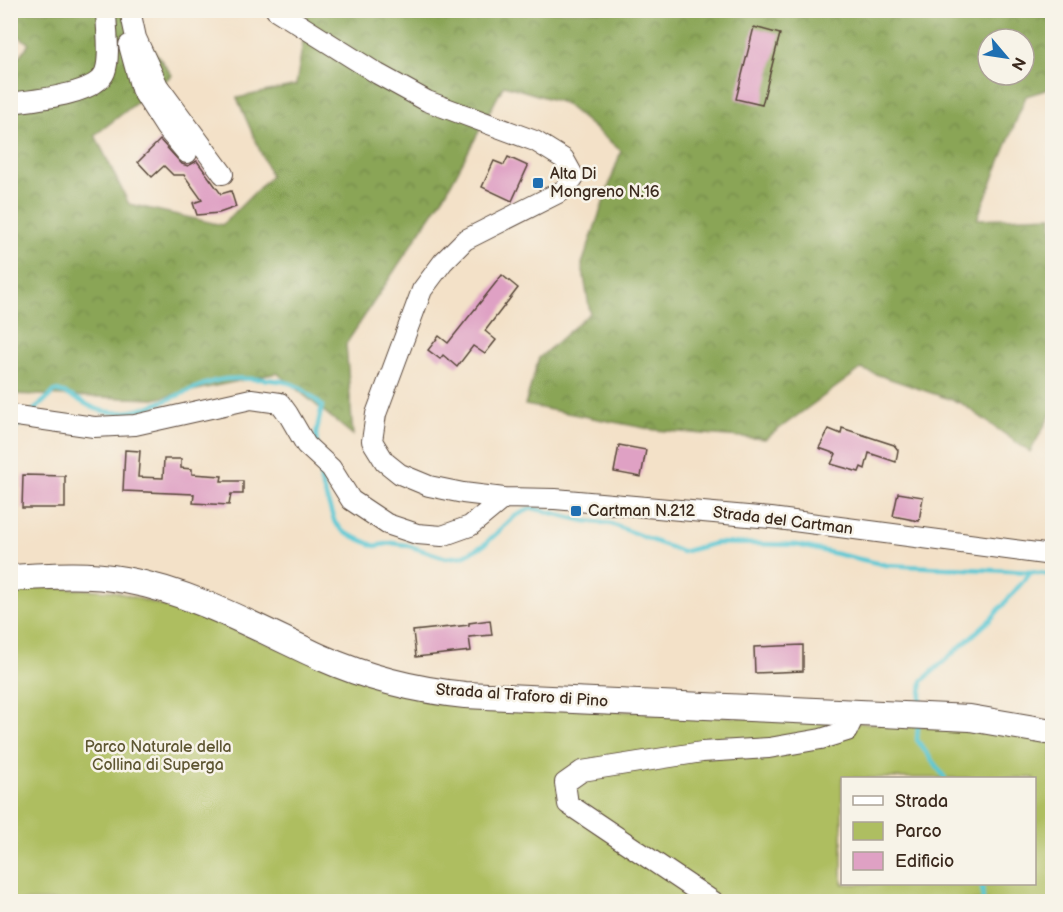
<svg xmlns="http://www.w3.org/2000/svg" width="1063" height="912" font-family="'Balsamiq Sans',sans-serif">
<defs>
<pattern id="forest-crowns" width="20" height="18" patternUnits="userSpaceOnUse" patternTransform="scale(1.5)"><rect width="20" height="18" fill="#8aa557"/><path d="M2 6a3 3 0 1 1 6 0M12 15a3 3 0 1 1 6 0" fill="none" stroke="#728747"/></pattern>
</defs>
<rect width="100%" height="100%" fill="#f7f3e8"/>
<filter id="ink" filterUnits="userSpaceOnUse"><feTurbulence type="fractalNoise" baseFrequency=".0167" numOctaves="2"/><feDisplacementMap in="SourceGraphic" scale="12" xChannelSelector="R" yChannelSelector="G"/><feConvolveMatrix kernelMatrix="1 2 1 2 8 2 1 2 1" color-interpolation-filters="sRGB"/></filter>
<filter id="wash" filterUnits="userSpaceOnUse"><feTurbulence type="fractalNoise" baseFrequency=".008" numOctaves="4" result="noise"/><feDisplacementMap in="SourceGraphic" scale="24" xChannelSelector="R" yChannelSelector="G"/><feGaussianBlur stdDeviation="1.35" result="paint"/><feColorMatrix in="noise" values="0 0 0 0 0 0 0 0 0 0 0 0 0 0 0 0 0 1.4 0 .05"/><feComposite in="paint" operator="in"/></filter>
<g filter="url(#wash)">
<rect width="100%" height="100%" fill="#f3e1c8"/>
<path fill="url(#forest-crowns)" stroke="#62683a" stroke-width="1.5" fill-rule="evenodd" d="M11 11H142L135 24 172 75 95 135 129 204 222 225 271 176 237 98 296 85 308 11H1052V88L1026 96 977 219 1052 216V412L1030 452 961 403 861 369 765 439 655 430 525 405 539 358 590 313 582 264 621 151 564 103 504 85 447 191 346 344 353 435 277 373 154 399 11 394 10 68 29 44 11 30ZM988 39H1024V75H988Z"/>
<path fill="#aebe61" stroke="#747440" stroke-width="1.5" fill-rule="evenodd" d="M10 585 113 591 207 619 295 654 432 702 1052 732V901H11ZM842 778H1034V884H842Z"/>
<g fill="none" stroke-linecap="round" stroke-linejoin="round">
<path stroke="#5cc8d4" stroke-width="4.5" d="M32 412 55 391C75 393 89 411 110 412 146 416 182 390 215 381 230 377 246 379 261 379 292 381 299 384 322 406L316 434 317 446
M10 432 22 422
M320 466 321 482 335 523 345 533 375 546 392 543 406 545 446 558 463 556 484 545 515 516 532 508 585 521 611 524 682 552 716 543 797 545 886 565 1031 572 1052 575
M920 707 922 681 991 619 1031 572
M918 725 917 740 945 778
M982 884 983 902"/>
</g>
<g id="blocks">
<path fill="#dfa1c4" d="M754 27 780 34 762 105 736 99Z
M160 140 182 164 188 166 197 161 221 194 231 191 236 207 219 213 197 215 193 203 202 200 184 175H173L164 166 152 177 138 162Z
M508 157 528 166 512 201 482 187 494 161 504 165Z
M502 275 518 288 485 331 496 340 485 354 473 346 457 367 443 355 440 359 428 350 439 336 448 343Z
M842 428 894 445 898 450 896 462 869 453 865 469 861 467 859 472 831 464 836 454 819 448 829 429 841 434Z
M619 445 646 450 641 477 614 472Z
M125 450 140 451 138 477 163 478 164 459H181V468L192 469V474L222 476 221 481H243V494H231L229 505 193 503 194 494 123 491Z
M23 475 65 476V508H22Z
M898 493 923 497 919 521 893 516Z
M490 620 492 635 469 637 471 651 416 657 413 631 469 625V623Z
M803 645V671L755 673 754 647Z"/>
</g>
</g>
<g filter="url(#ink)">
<use href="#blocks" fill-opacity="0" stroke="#574538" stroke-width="1.5"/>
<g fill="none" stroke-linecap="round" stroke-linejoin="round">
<g stroke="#574538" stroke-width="22">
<path id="minor" d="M130 10 136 38 158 86 223 174
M276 10 378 74 427 101 535 141 564 159 574 177 564 190 465 240 443 262 422 290 376 414 372 441 385 462 400 474 429 486 463 493 504 498 555 499 771 518 1052 555
M129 45 141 89 166 128 187 153
M10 103C33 100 96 95 105 72 111 56 106 28 106 10
M10 415 94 427 135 425 251 399 280 403 288 414 306 445 331 468 351 500 387 524 417 534 442 536 470 526 504 498
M714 902 568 804 565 783 582 771 702 752 769 748 821 739 847 731 856 712"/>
</g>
<g stroke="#574538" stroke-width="28">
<path id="major" d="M10 578C48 576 87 573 125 580 193 592 257 628 320 657 365 677 415 690 465 695L970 718 1052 732"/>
</g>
<use href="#minor" stroke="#fff" stroke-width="20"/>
<use href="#major" stroke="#fff" stroke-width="26"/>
</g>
</g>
<g fill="#1f6fb2" stroke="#f7f3e8" stroke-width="2">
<rect x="532" y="177" width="12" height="12" rx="3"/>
<rect x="570" y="505" width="12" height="12" rx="3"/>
</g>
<g text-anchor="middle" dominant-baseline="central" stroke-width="5" stroke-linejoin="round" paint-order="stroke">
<g font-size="16" fill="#3b2a1e" stroke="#f7f3e8" text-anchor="start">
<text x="550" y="174">Alta Di<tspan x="550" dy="18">Mongreno N.16</tspan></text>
<text x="588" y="511">Cartman N.212</text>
</g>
<g font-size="16" fill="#3b2a1e" stroke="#f7f3e8">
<text transform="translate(783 521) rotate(7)">Strada del Cartman</text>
<text transform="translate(522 696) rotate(4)">Strada al Traforo di Pino</text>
</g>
<g font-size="16" fill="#5e5632" stroke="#f7f3e8">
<text x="158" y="747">Parco Naturale della<tspan x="158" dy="18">Collina di Superga</tspan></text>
</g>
</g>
<rect width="1063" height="912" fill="none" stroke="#f7f3e8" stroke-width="36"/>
<rect x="841" y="777" width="195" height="108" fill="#f7f3e8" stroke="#aca397" stroke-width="1.5"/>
<rect x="853" y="796" width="30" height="9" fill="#ffffff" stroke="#aca397" stroke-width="1.5"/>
<text x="895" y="807" font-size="18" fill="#3b2a1e">Strada</text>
<rect x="853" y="822" width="30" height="18" fill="#aebe61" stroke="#aca397" stroke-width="1.5"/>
<text x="895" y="837" font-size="18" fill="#3b2a1e">Parco</text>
<rect x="853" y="852" width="30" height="18" fill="#dfa1c4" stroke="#aca397" stroke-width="1.5"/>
<text x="895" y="867" font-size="18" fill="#3b2a1e">Edificio</text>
<g transform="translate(1006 57) rotate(119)"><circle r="28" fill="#f7f3e8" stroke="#aca397" stroke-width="1.5"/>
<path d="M0-4.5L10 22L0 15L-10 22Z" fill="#1f6fb2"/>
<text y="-9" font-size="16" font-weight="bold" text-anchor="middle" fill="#3b2a1e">N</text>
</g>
</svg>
